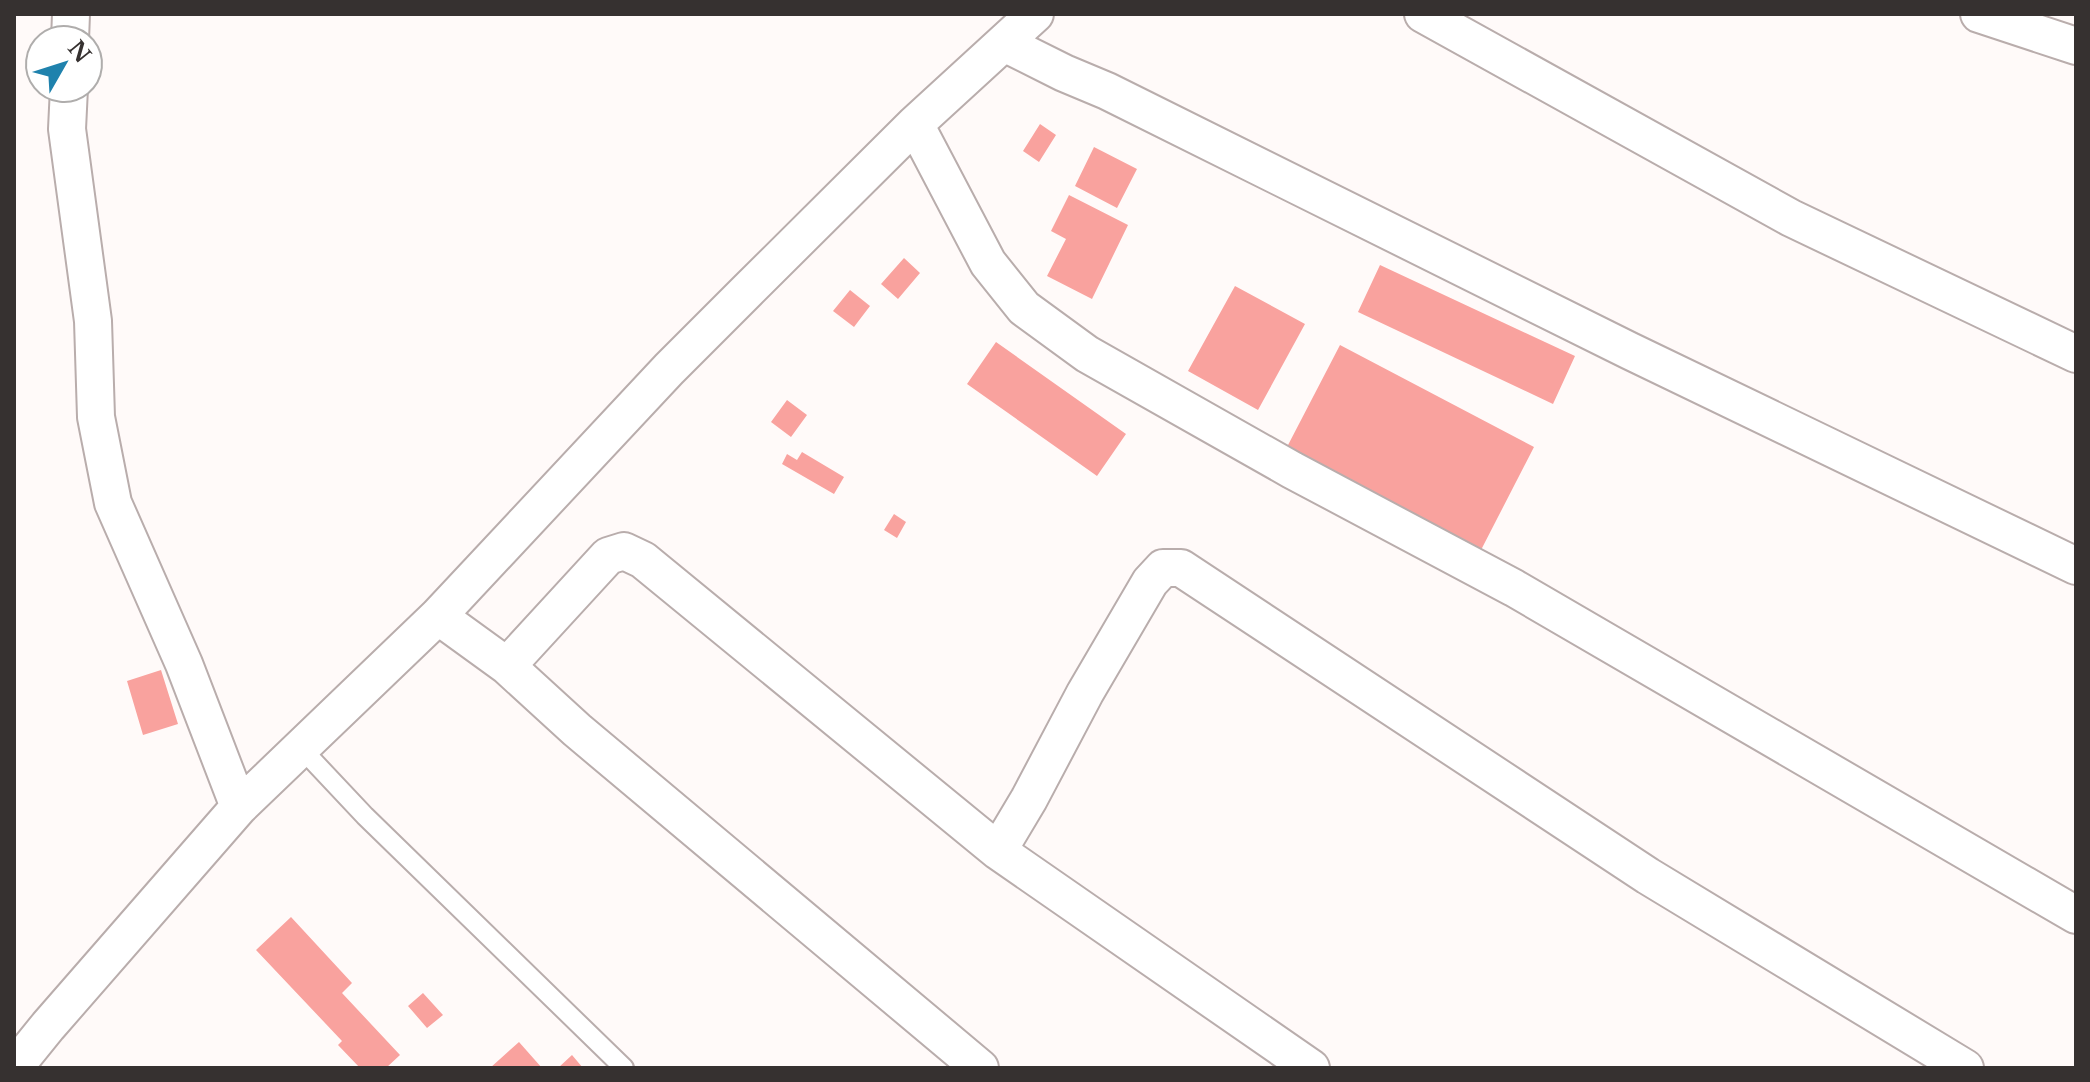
<svg xmlns="http://www.w3.org/2000/svg" width="2090" height="1082" font-family="'Libre Baskerville',serif">
<rect width="100%" height="100%" fill="#fffaf9"/>
<path fill="#f9a29e" d="M1040 124 1056 135 1039 162 1023 151Z
M1094 147 1137 169 1117 208 1075 186Z
M1069 195 1128 225 1092 299 1047 276 1066 239 1051 231Z
M904 258 920 273 898 299 881 284Z
M1380 265 1575 356 1553 404 1358 312Z
M1235 286 1305 324 1258 410 1188 371Z
M850 290 870 306 854 327 833 311Z
M996 342 1126 434 1097 476 967 384Z
M1340 345 1534 447 1481 550 1287 447Z
M787 400 807 415 791 437 771 422Z
M802 452 844 477 834 494 782 464 787 454 797 460Z
M894 514 906 522 897 538 884 530Z
M161 670 178 724 143 735 127 681Z
M291 917 352 983 342 993 400 1055 386 1068H360L338 1045 342 1041 256 950Z
M423 993 443 1015 427 1028 408 1006Z
M519 1042 542 1068H490Z
M572 1055 583 1068H558Z"/>
<g fill="none" stroke-linecap="round" stroke-linejoin="round">
<g stroke="#b9adac" stroke-width="22">
<path id="lane" d="M301 748 365 816 624 1068"/>
</g>
<g stroke="#b9adac" stroke-width="40">
<path id="street" d="M1423 14 1791 218 2076 354
M1979 14 2076 46
M70 40 71 14
M1004 43 1064 73 1107 91 1630 351 2076 566
M69 88 67 129 93 321 96 417 113 503 184 664 239 807
M915 124 988 263 1024 308 1087 354 1292 470 1514 588 2076 915
M438 616 507 666 577 730 980 1068
M507 666 608 556 624 551 643 560 998 851 1311 1068
M998 851 1029 799 1085 693 1150 582 1163 568H1181L1648 876 1965 1068
M14 1068 48 1026 239 807 438 616 669 369 747 291 915 124 1035 14"/>
</g>
<use href="#lane" stroke="#fff" stroke-width="18"/>
<use href="#street" stroke="#fff" stroke-width="36"/>
</g>
<rect width="2090" height="1082" fill="none" stroke="#363130" stroke-width="32"/>
<g transform="translate(64 64) rotate(51)"><circle r="38" fill="#ffffff" stroke="#afadac" stroke-width="2"/>
<path d="M0-6L14 30L0 20L-14 30Z" fill="#1f82ad"/>
<text y="-12" font-size="22" font-weight="bold" text-anchor="middle" fill="#363130">N</text>
</g>
</svg>
